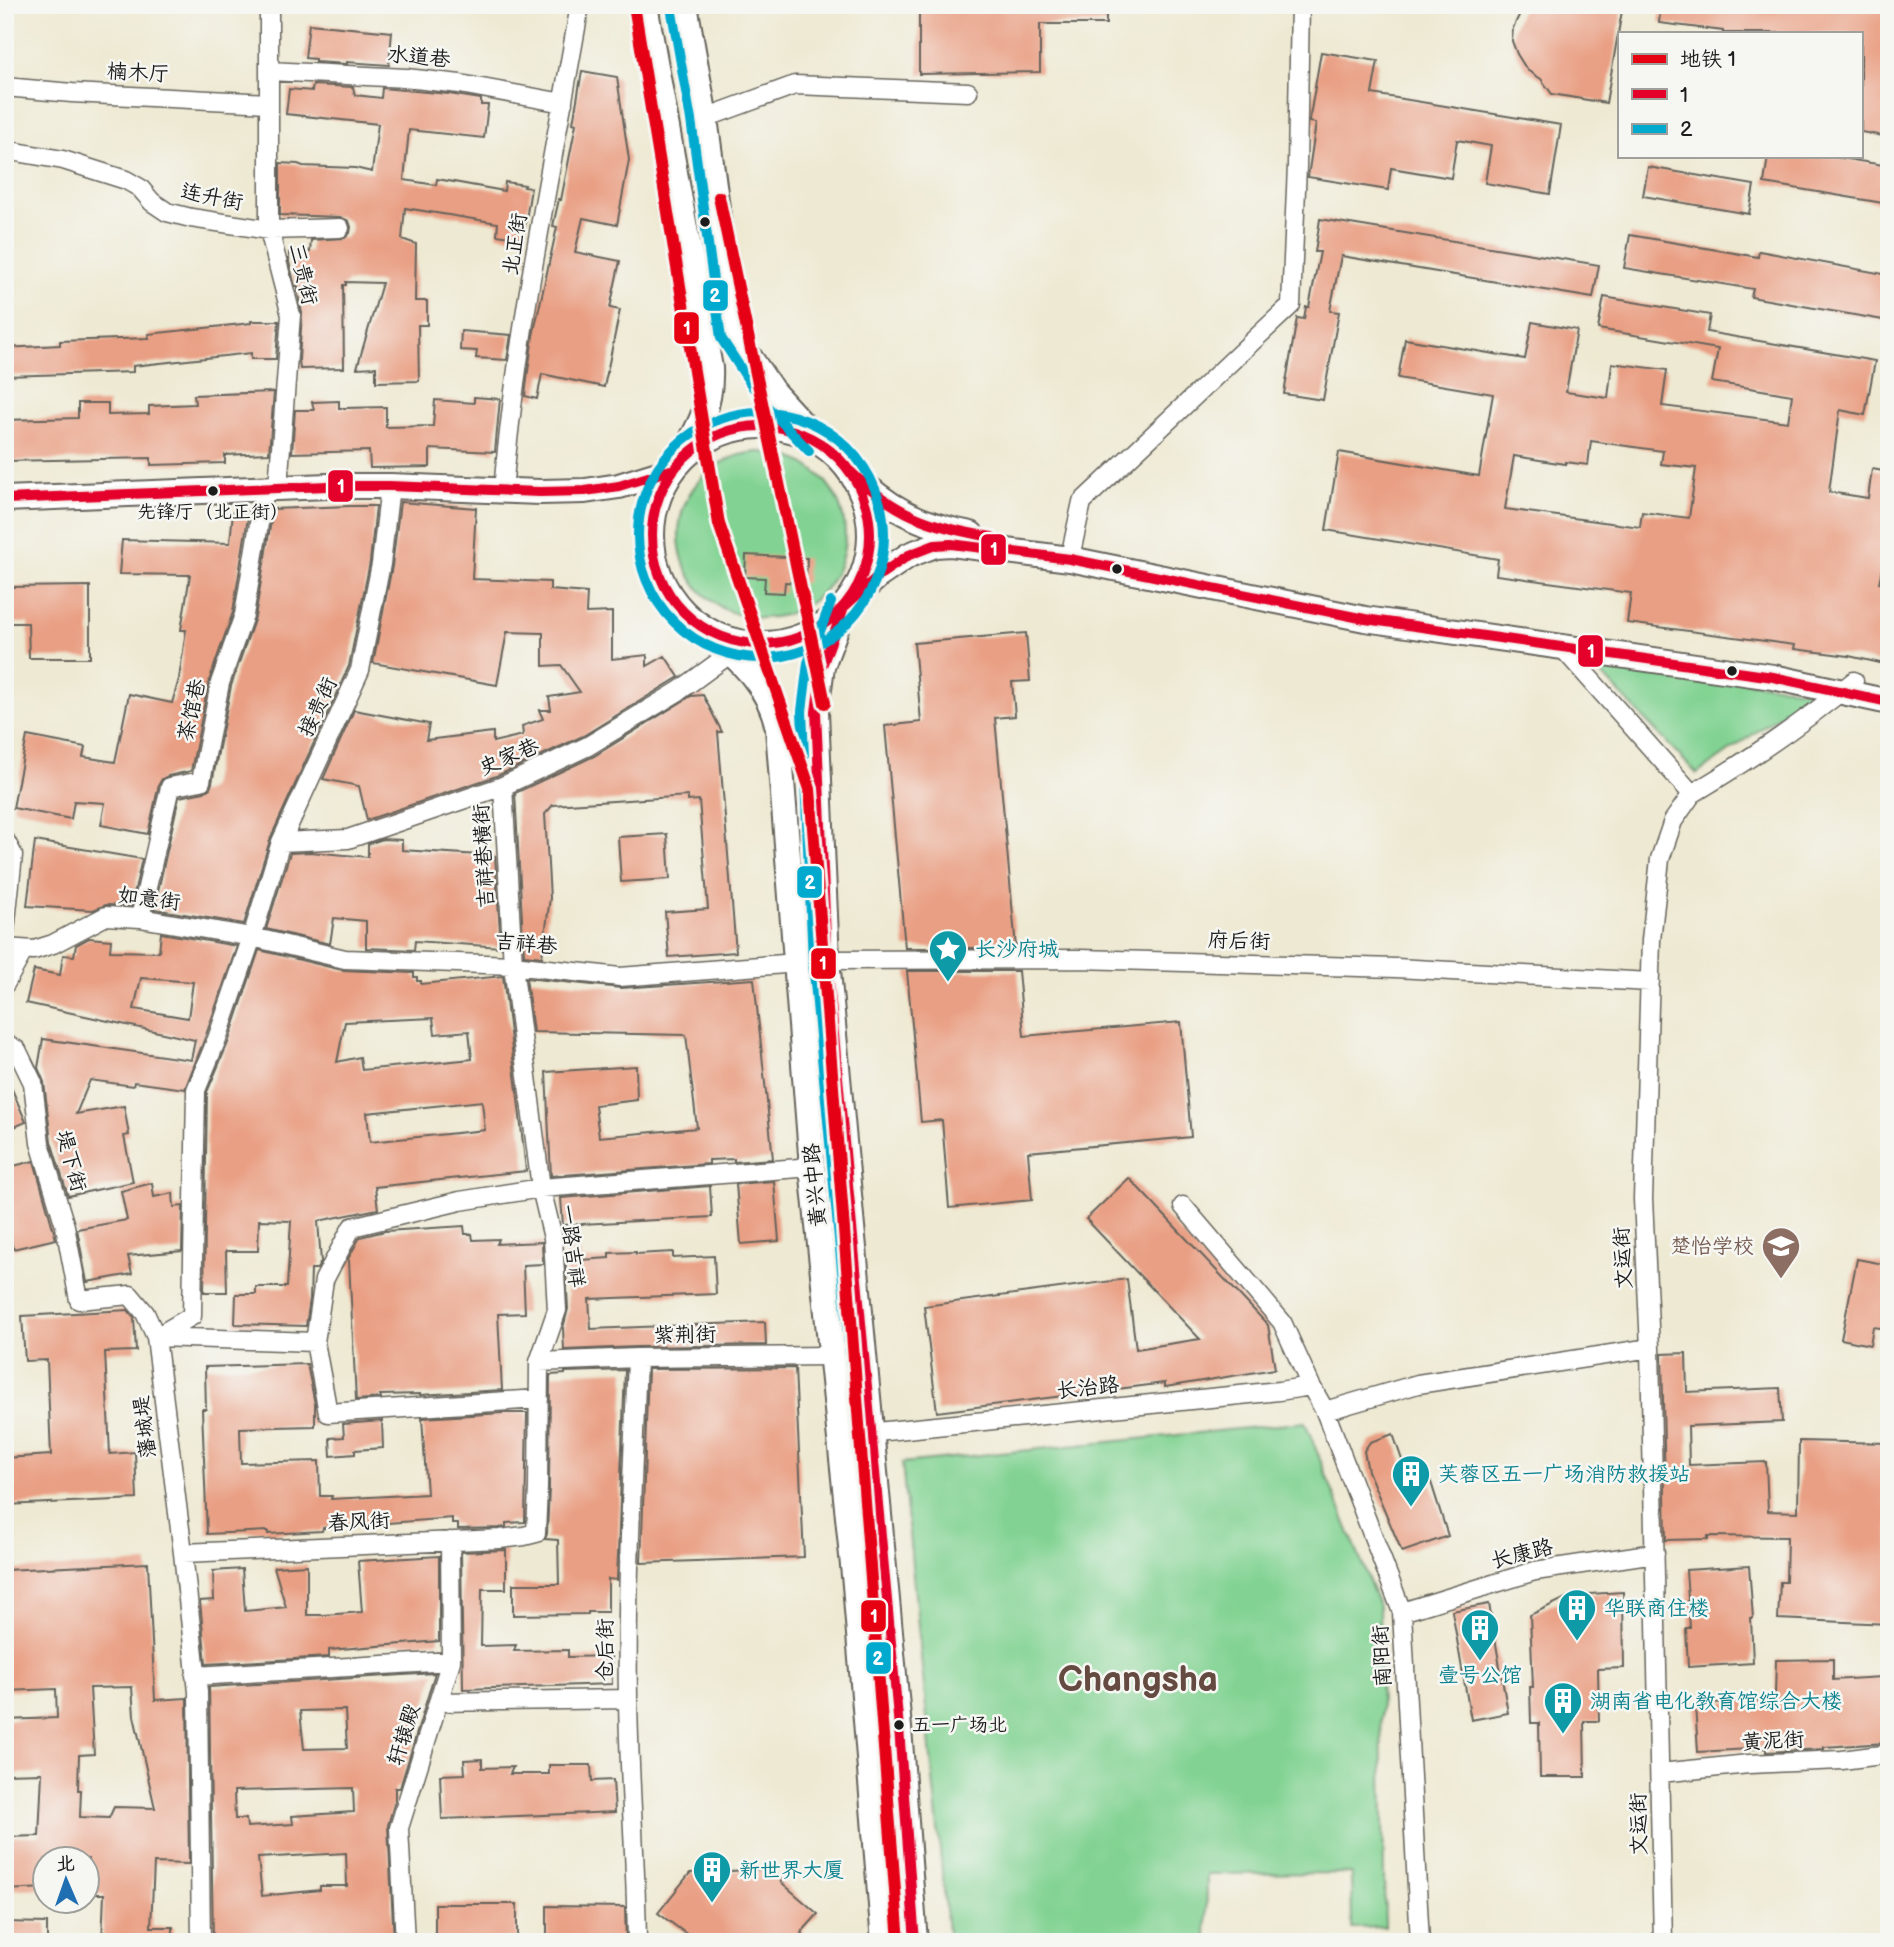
<svg xmlns="http://www.w3.org/2000/svg" width="1894" height="1947" font-family="'Balsamiq Sans','LXGW WenKai TC',sans-serif">
<rect width="100%" height="100%" fill="#f6f6f2"/>
<filter id="ink" filterUnits="userSpaceOnUse"><feTurbulence type="fractalNoise" baseFrequency=".0143" numOctaves="2"/><feDisplacementMap in="SourceGraphic" scale="14" xChannelSelector="R" yChannelSelector="G"/><feConvolveMatrix kernelMatrix="1 2 1 2 8 2 1 2 1" color-interpolation-filters="sRGB"/></filter>
<filter id="wash" filterUnits="userSpaceOnUse"><feTurbulence type="fractalNoise" baseFrequency=".00686" numOctaves="4" result="noise"/><feDisplacementMap in="SourceGraphic" scale="28" xChannelSelector="R" yChannelSelector="G"/><feGaussianBlur stdDeviation="1.57" result="paint"/><feColorMatrix in="noise" values="0 0 0 0 0 0 0 0 0 0 0 0 0 0 0 0 0 1.4 0 .05"/><feComposite in="paint" operator="in"/></filter>
<g filter="url(#wash)">
<rect width="100%" height="100%" fill="#eee9d2"/>
<path fill="#82d393" stroke="#4f7858" stroke-width="2" d="M679 535a83 83 0 1 1 166 0a83 83 0 1 1-166 0Z
M1588 660 1814 691 1697 774Z
M1305 1422 1379 1606 1385 1927 1352 1928 1351 1873 1207 1874 1206 1942H949L902 1463Z"/>
<g id="blocks">
<path fill="#e99f83" fill-rule="evenodd" d="M919 5H1106V24H1040V72L919 74Z
M1524 5H1623L1606 103 1552 94 1541 79 1527 70 1517 54 1512 41 1513 28Z
M1661 5H1874L1889 8V137L1861 132V33H1723V31L1659 23Z
M309 24 392 32 389 65 347 62V64L315 62V59L305 58Z
M1321 52 1378 61 1372 94 1561 125 1550 194 1485 183 1491 146 1457 140 1451 178 1391 168 1388 190 1308 177 1316 123 1309 122Z
M582 71 617 77 629 160 617 225 583 218 575 252 620 261 610 308 620 310 604 387 542 374 537 399 525 396 528 371 533 336 557 227 553 226 559 199 561 200 576 124 573 123Z
M313 85 353 87 355 95 381 98 382 88 449 94 481 99V105H488L484 138 409 130 404 180 436 185 437 179 504 191 505 182 525 185 524 187 531 188 523 239 497 235 498 223 405 208 402 239 416 244 415 301H427V325H418L419 381 376 382V367L357 368 382 283 346 282V285H343L344 368 300 369 299 360 302 313 298 295V286H295L289 262V252H310L311 240 345 238 350 233 351 227 349 221 340 217 280 215V163L298 164 303 166 355 168 372 172 378 124 286 114 289 89 312 91Z
M1768 156H1830L1889 166V204L1764 183Z
M1648 167 1754 185 1749 214 1643 196Z
M1320 219 1599 265 1593 298 1341 256 1330 311 1339 312 1323 400 1284 394 1297 318 1304 319 1306 307H1309L1320 252H1315Z
M1630 235 1758 257 1759 251 1889 275V321L1751 297 1753 289 1624 268Z
M1604 297 1710 315 1707 332 1875 361 1865 415 1840 410 1829 492 1868 498 1872 469 1889 472V535L1879 583 1889 585V665L1849 656 1794 649 1795 645 1627 623 1631 593 1496 575 1498 559 1326 530 1339 452 1479 476 1493 394 1398 378 1405 339 1525 359 1532 322 1577 330 1566 392 1608 398 1612 363 1667 370 1662 406 1788 422 1792 395 1712 382 1718 349 1598 329ZM1591 441 1663 451 1661 464 1696 468 1689 518 1642 512 1640 527 1505 509 1514 456 1565 464V462L1588 465Z
M251 321H279L276 359H251V353L133 366V372L5 376V348L60 345V341L149 338 148 334 251 323Z
M461 331 511 335 507 360 476 358 477 351 460 350Z
M274 392 269 453 225 455V463L151 465V458L5 461V420L78 418V403H108V415L149 414V406L195 404 194 395Z
M474 397 500 399 495 452 430 449V467L370 468 369 451 292 453 295 410H314L312 402 339 401V408H345V410V408L386 407V427L433 426 435 400 474 403Z
M400 502 476 508 472 579 550 582V590L587 593 586 613 612 612V659L647 655V666L665 656 679 677 583 736 499 775 367 820 359 786 323 779 354 710 429 724 426 740 493 732V742L523 735 522 726 543 719 539 710H551L549 697 580 692 561 665 543 666V633L507 632 497 685 373 663 392 566Z
M350 506H376L370 562 349 666 271 837 244 924 154 909 179 797 204 792 210 788 212 783 231 686 255 617 273 509Z
M249 511 233 612 209 681 191 771 168 776 162 779 159 784 148 834 101 825 105 803 74 801 71 819 13 808 27 736 85 747 83 757 115 762 129 694 172 703 179 679 186 630H181L190 575 119 574 122 540 230 543 233 512Z
M746 555 807 558 806 583 785 582 784 593 764 592 765 578 745 577Z
M90 586V658H29L28 623H5V587Z
M1026 633 1030 681 1012 682 1015 716 995 718 1016 948H905L885 726 921 722 914 643Z
M703 695 722 732H718L736 952 669 957 665 912 708 909 699 800 688 801V796L553 805 545 814 550 898 542 957 524 955 515 793 594 756 691 696Z
M667 834 670 879 621 882 618 837Z
M383 839 402 840V850L495 856 501 947 415 941 414 950 366 948V921L334 918 330 944 266 929 290 853 310 852 368 857V844Z
M35 841 142 859 131 906 106 905 93 910 27 906Z
M161 933 237 946 206 1035 185 1089 134 1082 133 1086 90 1080 76 1114 124 1106 129 1135 124 1136 133 1182 68 1196 51 1141 44 1082 38 1068 43 1039 191 1060 195 1040 26 1003 34 970 60 975 63 955 74 956 76 945 89 938 111 940 110 951 159 952ZM141 978 193 982 188 1018 134 1009Z
M259 950 342 970 414 973V977H417V981H421V984L503 976 518 1099 526 1171 375 1187 378 1209 318 1221 321 1262 317 1269H311L310 1299 306 1326 235 1324 236 1294H256V1287H287L291 1221 259 1220 258 1251H226L227 1292H204L207 1092 228 1043ZM433 1018 435 1034 469 1031 472 1059 362 1070 360 1057 337 1062 345 1022ZM482 1101 485 1130 370 1142 367 1113Z
M907 971H1018L1024 1036 1181 1022 1191 1137 1028 1152 1032 1200 949 1208 942 1120 921 1122Z
M526 978 621 988 754 979 773 1159 734 1162V1159L709 1160V1164L551 1176 546 1072 636 1066 637 1100 595 1105 599 1137 697 1128 686 1035 533 1032Z
M5 1073 26 1122 5 1131Z
M34 1161 56 1239 13 1249 5 1218V1168Z
M1129 1178 1268 1325 1275 1369 1165 1387V1383L937 1412 924 1306 1127 1279 1136 1349 1200 1339 1086 1219Z
M774 1181 779 1241 741 1244 736 1184Z
M152 1183 154 1197 173 1193 174 1207 183 1206 182 1251 128 1256 132 1274 87 1282 77 1229 127 1220 121 1191Z
M710 1186 712 1217 563 1225 561 1198Z
M464 1226 465 1234H472L473 1240 499 1239 497 1244 542 1242 543 1264 523 1265 525 1313 498 1314 502 1390 420 1395V1394L380 1395 381 1398 356 1400 349 1261 348 1259 360 1237 385 1231Z
M580 1252 581 1260 609 1258V1253L636 1252V1254L673 1252V1258L714 1256 716 1294 589 1299 591 1329 765 1322 766 1345 637 1347 564 1350 563 1328 568 1309 565 1253Z
M1857 1259 1889 1265V1329L1873 1327 1870 1345 1841 1339Z
M128 1310 134 1318 136 1351 105 1352 110 1454 135 1452 137 1499 5 1505V1458L51 1455 47 1360 25 1361 22 1316Z
M1686 1353 1687 1392 1780 1388 1782 1422 1688 1426 1689 1465 1766 1462 1768 1511 1798 1512 1799 1441 1889 1443V1624L1778 1619 1780 1582H1786L1787 1537 1708 1536V1539L1666 1540 1662 1354Z
M307 1364 315 1404V1426L240 1428 241 1463 319 1461 320 1496H332L331 1499 427 1494 422 1418 503 1413H527L525 1522 506 1523V1527L499 1528 458 1529V1524H452V1518L323 1528 322 1531 268 1534V1531L207 1534 202 1409H206L205 1367Z
M795 1368 804 1557 641 1563 648 1369Z
M625 1370 617 1580 608 1579V1612H588V1614L513 1615V1584H559L558 1540 545 1539 547 1534 549 1488 550 1375 565 1374V1372Z
M382 1421 383 1448 355 1450V1454L331 1456 330 1438 344 1437 343 1424Z
M1393 1434 1409 1480 1429 1476 1448 1536 1402 1552 1368 1471 1364 1451 1370 1442Z
M506 1550V1589H482L481 1646 516 1645 514 1651 568 1650V1657L611 1656 612 1684 463 1689 461 1552Z
M439 1556V1641L329 1650V1657L206 1664 200 1601 214 1600 213 1571 242 1569 245 1611 286 1607 274 1567 307 1565V1615H324L362 1612 358 1561Z
M148 1563 155 1700 187 1698 189 1864 154 1863 151 1927H173V1942H102L104 1894H88V1859H46V1888L5 1890V1837L39 1836 42 1773 5 1774V1720L57 1718 56 1689 5 1691V1570ZM132 1687 134 1716 155 1808 114 1807 109 1818 80 1817 81 1790H78L79 1755 94 1754 90 1688Z
M1749 1566 1753 1618H1751L1753 1663 1688 1667 1686 1628H1690L1686 1570Z
M1623 1592 1624 1668 1598 1669 1599 1721H1584L1585 1777H1540L1539 1723H1531L1530 1687H1533L1530 1615 1572 1595Z
M1489 1604 1508 1713 1471 1720 1452 1611Z
M1833 1659V1680L1881 1677 1886 1743 1824 1747V1749L1766 1752V1748L1698 1752 1695 1704 1763 1700V1695H1775L1776 1660Z
M435 1673 400 1788H395V1801L388 1825 394 1942H372L367 1936 318 1937V1942H213L209 1687ZM345 1710 347 1748 304 1749 300 1711ZM353 1788 354 1812 292 1816 293 1824 247 1827 246 1819H235L234 1791ZM346 1853 347 1886H320V1890L262 1896 258 1858Z
M482 1759V1768L513 1767 510 1774H549V1765H591L592 1781 613 1780 615 1812 442 1819 440 1775 465 1774 464 1760Z
M770 1869 783 1881 781 1882 818 1914 801 1933 812 1942H693L692 1938 658 1913 690 1873Z
M435 1904H517V1939H492V1942H435Z
M547 1906 625 1907 626 1942H570V1939H547Z
M5 1922 47 1923V1942H5Z"/>
</g>
</g>
<g filter="url(#ink)">
<use href="#blocks" fill-opacity="0" stroke="#66645c" stroke-width="2"/>
<g fill="none" stroke-linecap="round" stroke-linejoin="round">
<g stroke="#66645c" stroke-width="21">
<path id="street" d="M269 5V230L291 315 278 487
M269 71 406 78 460 84 563 103
M5 87 72 93 268 103
M705 118 795 85 968 92
M5 150 63 160 126 180 140 188 152 202 167 212 191 218 269 230 340 228
M503 491C517 328 552 167 580 5
M1072 548 1082 502 1291 305 1297 166 1300 5
M1559 644 1692 794 1673 821 1660 859 1651 940 1643 1199 1650 1348 1663 1942
M1692 794C1749 760 1803 723 1854 681
M5 840 13 855 5 931
M281 842 348 839 503 786 588 746 679 691 731 653
M140 918 170 787 201 781 220 683 244 615 265 487
M5 948 34 950 53 944 106 916 140 918 252 937 345 959 513 965 620 977 797 963
M827 960 1080 959 1396 968 1650 982
M5 984 24 950
M5 1043 17 1050 33 1083 40 1143 65 1226 79 1300 130 1295 145 1313 156 1337 315 1342 324 1280 352 1227 460 1201 541 1188 812 1167
M1183 1206 1282 1322 1311 1386 1325 1411 1402 1612 1420 1942
M315 1342 328 1413 539 1399
M539 1362 637 1358 832 1356
M1325 1411 1418 1384 1650 1348
M873 1439 877 1432 1279 1391 1311 1386
M183 1553 500 1539 524 1536 536 1533 538 1488 539 1362 557 1310 553 1238 541 1188 513 965 503 786
M1402 1612 1535 1571 1655 1553
M195 1676 451 1661
M438 1702 628 1699
M1660 1773 1749 1764 1842 1760 1889 1754
M201 1942 198 1692 183 1553 156 1337 192 1316 196 1090 217 1039 252 937 281 842 360 670 381 564 390 486
M405 1942 399 1828 451 1661 450 1541
M637 1942C636 1860 629 1779 628 1698 626 1585 633 1471 637 1358"/>
</g>
<g stroke="#66645c" stroke-width="28">
<path id="secondary" d="M685 5 705 118 734 334 773 392 814 437
M652 535a109 109 0 1 1 218 0a109 109 0 1 1-218 0Z
M850 471C887 508 919 525 971 534
M5 499 328 486H390L540 492 585 491 619 486 674 469C695 434 712 411 710 368L645 5
M700 625C733 654 770 683 778 729L812 1167 855 1585 884 1942
M915 1942 899 1728 827 960 816 712 822 666 844 607 878 576 909 555 935 545 951 544 1070 559 1365 619 1773 677 1889 702"/>
</g>
<use href="#street" stroke="#fff" stroke-width="18"/>
<use href="#secondary" stroke="#fff" stroke-width="24"/>
<g stroke="#f6f6f2" stroke-width="16">
<path id="bus-1" d="M652 535a109 109 0 1 1 218 0a109 109 0 1 1-218 0Z
M850 471C896 515 930 527 992 537
M5 499 328 486H390L540 492 585 491 619 486 674 469
M915 1942 899 1728 827 960 816 712 822 666 844 607 878 576 909 555 935 545 951 544 1070 559 1365 619 1773 677 1889 702"/>
</g>
<g stroke="#f6f6f2" stroke-width="16">
<path id="bus-2" d="M671 7 691 120 721 338 762 401 809 451
M638 535a123 123 0 1 1 246 0a123 123 0 1 1-246 0Z
M831 602 808 663 802 711 813 961 885 1729 901 1942"/>
</g>
<use href="#bus-1" stroke="#e4002b" stroke-width="10"/>
<use href="#bus-2" stroke="#00a9ce" stroke-width="10"/>
<g stroke="#f6f6f2" stroke-width="18">
<path id="metro-1" d="M634 5 719 524 810 789 899 1942
M719 197 825 703"/>
</g>
<use href="#metro-1" stroke="#e60012" stroke-width="12"/>
</g>
</g>
<defs>
<g id="sight-pin" transform="scale(2.0125)"><path d="M0 17L-7.5 6A9.5 9.5 0 1 1 7.5 6Z" fill="#0f9aa8" stroke="#f6f6f2"/><path d="M0-6L1.8-2.2L6-1.7L2.9 1.2L3.7 5.4L0 3.3L-3.7 5.4L-2.9 1.2L-6-1.7L-1.8-2.2Z" fill="#fff"/></g>
<g id="school-pin" transform="scale(2.0125)"><path d="M0 17L-7.5 6A9.5 9.5 0 1 1 7.5 6Z" fill="#8d6e63" stroke="#f6f6f2"/><path d="M0-5L7-2L0 1L-7-2ZM-4 1L0 2.5L4 1V4Q0 6-4 4Z" fill="#fff"/></g>
<g id="building-pin" transform="scale(2.0125)"><path d="M0 17L-7.5 6A9.5 9.5 0 1 1 7.5 6Z" fill="#0f9aa8" stroke="#f6f6f2"/><path d="M-4-6H4V6H1V3H-1V6H-4ZM-2.5-4.3h1.7v1.8h-1.7ZM.8-4.3h1.7v1.8H.8ZM-2.5-1h1.7V.8h-1.7ZM.8-1h1.7V.8H.8Z" fill="#fff"/></g>
</defs>
<g fill-rule="evenodd">
<use href="#sight-pin" x="948" y="949"/>
<use href="#school-pin" x="1781" y="1246"/>
<use href="#building-pin" x="1411" y="1474"/>
<use href="#building-pin" x="1577" y="1608"/>
<use href="#building-pin" x="1480" y="1628"/>
<use href="#building-pin" x="1563" y="1701"/>
<use href="#building-pin" x="712" y="1870"/>
</g>
<g fill="#1c1c1c" stroke="#f6f6f2" stroke-width="2.5">
<circle cx="705" cy="222" r="6"/>
<circle cx="213" cy="491" r="6"/>
<circle cx="1117" cy="569" r="6"/>
<circle cx="1732" cy="671" r="6"/>
<circle cx="899" cy="1725" r="6"/>
</g>
<g text-anchor="middle" dominant-baseline="central" stroke-width="5" stroke-linejoin="round" paint-order="stroke">
<g font-size="19" fill="#1c1c1c" stroke="#f6f6f2">
<text x="213" y="512">先锋厅（北正街）</text>
<text x="912" y="1725" text-anchor="start">五一广场北</text>
</g>
<g font-size="21" fill="#1c1c1c" stroke="#f6f6f2">
<text transform="translate(419 57) rotate(5)">水道巷</text>
<text transform="translate(138 73) rotate(3)">楠木厅</text>
<text transform="translate(212 197) rotate(11)">连升街</text>
<text transform="translate(515 244) rotate(-81)">北正街</text>
<text transform="translate(303 274) rotate(77)">三贵街</text>
<text transform="translate(318 707) rotate(-65)">接贵街</text>
<text transform="translate(192 710) rotate(-78)">茶馆巷</text>
<text transform="translate(509 757) rotate(-23)">史家巷</text>
<text transform="translate(484 856) rotate(-93)">吉祥巷横街</text>
<text transform="translate(149 899) rotate(7)">如意街</text>
<text transform="translate(1239 941) rotate(2)">府后街</text>
<text transform="translate(526 944) rotate(5)">吉祥巷</text>
<text transform="translate(71 1161) rotate(75)">堤下街</text>
<text transform="translate(815 1185) rotate(-95)">黄兴中路</text>
<text transform="translate(572 1246) rotate(83)">一路吉祥</text>
<text transform="translate(1623 1258) rotate(-93)">文运街</text>
<text transform="translate(685 1335) rotate(-1)">紫荆街</text>
<text transform="translate(1088 1388) rotate(-6)">长治路</text>
<text transform="translate(145 1427) rotate(-97)">藩城堤</text>
<text transform="translate(359 1522) rotate(-3)">春风街</text>
<text transform="translate(1522 1554) rotate(-14)">长康路</text>
<text transform="translate(605 1650) rotate(-90)">仓后街</text>
<text transform="translate(1382 1656) rotate(-93)">南阳街</text>
<text transform="translate(404 1735) rotate(-73)">轩辕殿</text>
<text transform="translate(1773 1741) rotate(-3)">黄泥街</text>
<text transform="translate(1639 1824) rotate(-91)">文运街</text>
</g>
<g font-size="21" fill="#0d838f" stroke="#f6f6f2" text-anchor="start">
<text x="975" y="949">长沙府城</text>
<text x="1438" y="1474">芙蓉区五一广场消防救援站</text>
<text x="1604" y="1608">华联商住楼</text>
<text x="1480" y="1675" text-anchor="middle">壹号公馆</text>
<text x="1590" y="1701">湖南省电化教育馆综合大楼</text>
<text x="739" y="1870">新世界大厦</text>
</g>
<g font-size="21" fill="#785e54" stroke="#f6f6f2" text-anchor="end">
<text x="1754" y="1246">楚怡学校</text>
</g>
<g font-size="35" font-weight="bold" fill="#644a40" stroke="#f6f6f2">
<text x="1138" y="1680">Changsha</text>
</g>
</g>
<g stroke="#f6f6f2" stroke-width="2.5">
<rect x="702" y="279" width="27" height="33" rx="7" fill="#00a9ce"/>
<rect x="673" y="311" width="27" height="34" rx="7" fill="#e60012"/>
<rect x="327" y="469" width="27" height="34" rx="7" fill="#e4002b"/>
<rect x="980" y="533" width="27" height="33" rx="7" fill="#e4002b"/>
<rect x="1577" y="634" width="27" height="34" rx="7" fill="#e4002b"/>
<rect x="796" y="865" width="27" height="34" rx="7" fill="#00a9ce"/>
<rect x="810" y="947" width="27" height="33" rx="7" fill="#e60012"/>
<rect x="860" y="1599" width="27" height="34" rx="7" fill="#e60012"/>
<rect x="865" y="1641" width="27" height="34" rx="7" fill="#00a9ce"/>
</g>
<g font-size="19" text-anchor="middle" font-weight="bold" fill="#fff">
<text x="715" y="302">2</text>
<text x="687" y="335">1</text>
<text x="341" y="493">1</text>
<text x="994" y="556">1</text>
<text x="1591" y="658">1</text>
<text x="810" y="889">2</text>
<text x="823" y="970">1</text>
<text x="874" y="1623">1</text>
<text x="878" y="1665">2</text>
</g>
<rect width="1894" height="1947" fill="none" stroke="#f6f6f2" stroke-width="28"/>
<rect x="1618" y="32" width="245" height="126" fill="#f6f6f2" stroke="#9f9f9c" stroke-width="2"/>
<rect x="1632" y="54" width="35" height="10" fill="#e60012" stroke="#9f9f9c" stroke-width="2"/>
<text x="1680" y="66" font-size="21" fill="#1c1c1c">地铁 1</text>
<rect x="1632" y="89" width="35" height="10" fill="#e4002b" stroke="#9f9f9c" stroke-width="2"/>
<text x="1680" y="102" font-size="21" fill="#1c1c1c">1</text>
<rect x="1632" y="124" width="35" height="10" fill="#00a9ce" stroke="#9f9f9c" stroke-width="2"/>
<text x="1680" y="136" font-size="21" fill="#1c1c1c">2</text>
<g transform="translate(66 1880) rotate(358)"><circle r="33" fill="#f6f6f2" stroke="#9f9f9c" stroke-width="2"/>
<path d="M0-5L12 26L0 18L-12 26Z" fill="#1f6fb2"/>
<text y="-10" font-size="19" font-weight="bold" text-anchor="middle" fill="#1c1c1c">北</text>
</g>
</svg>
